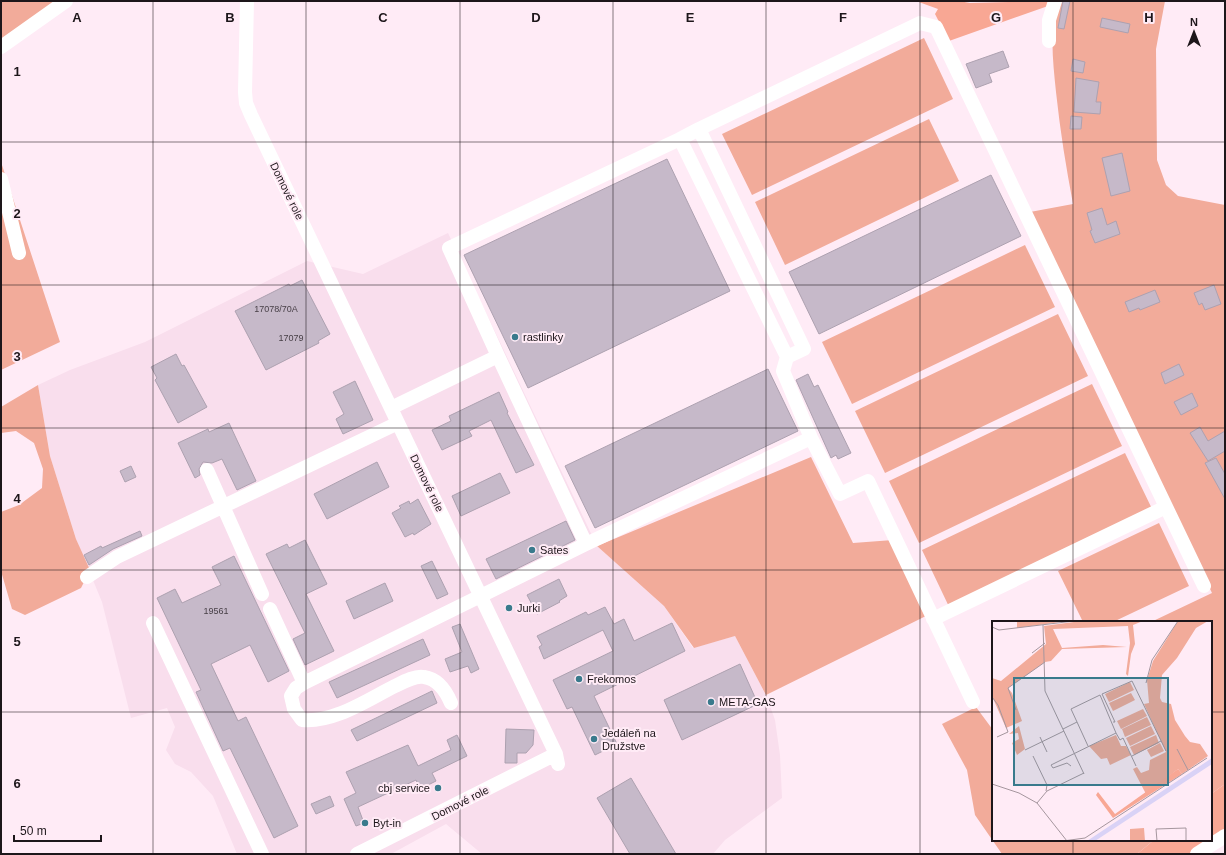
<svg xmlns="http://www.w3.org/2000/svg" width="1226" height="855" font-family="Arial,sans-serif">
<rect width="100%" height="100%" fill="#ffebf6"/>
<path fill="#f9deed" d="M448 233 597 546 664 606 693 648 735 636 766 695 775 720 780 755 782 798 725 840 713 854H482L446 824 391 854H237L213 796 191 772 175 764 166 750 175 727 167 708 131 718 102 602 76 539 50 456 38 385 70 370 145 342 307 261 363 274Z"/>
<path fill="#f2ab9a" d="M1 1H60L1 44Z
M1058 1H1165L1156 49 1157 160 1166 185 1178 196 1225 205V784L1211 794V622H1151L1212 593 1030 212 1073 204C1066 167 1060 130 1056 92 1053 62 1049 30 1058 1Z
M924 38 953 99 752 195 722 134Z
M929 119 959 181 785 265 755 202Z
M1 162 60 342 1 370Z
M1025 245 1055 307 852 404 822 342Z
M1058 314 1088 376 885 473 855 411Z
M1092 384 1122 446 919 543 889 481Z
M38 385 50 456 76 539 90 570 81 588 25 615 12 609 1 571V512L19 505 42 488 43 469 34 443 16 431 1 433V407Z
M1125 453 1155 515 952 613 922 550Z
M811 457 853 543 893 540 928 615 766 695 735 636 694 648 664 606 597 546Z
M1159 523 1189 586 1113 622H1083L1058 571Z
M976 707 993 730V840H1154L1137 854H1002L975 815 967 770 942 724Z"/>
<path fill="#f8a794" d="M916 1H959L970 3 1048 1V6L949 41 935 14 938 9Z
M1225 784V832L1192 854H1137L1154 840H1211V794Z"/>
<path fill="#c6b9c9" stroke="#ada1b0" d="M1070 1 1064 29 1058 28 1063 1Z
M1102 18 1130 24 1128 33 1100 27Z
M1003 51 1009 67 989 74 992 82 976 88 966 64Z
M1073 59 1085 62 1083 73 1071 71Z
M1076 78 1099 82 1096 102H1101L1100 114 1074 112Z
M1071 116 1082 117 1081 129H1070Z
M1122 153 1130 191 1111 196 1102 158Z
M667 159 730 291 528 388 464 255Z
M991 175 1021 236 819 334 789 272Z
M1102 208 1107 225 1116 221 1120 234 1095 243 1090 231 1092 230 1087 213Z
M302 280 330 334 318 341 319 343 266 370 235 311 289 284 290 286Z
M1214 285 1221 304 1205 310 1202 303 1199 305 1194 293Z
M1155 290 1160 302 1140 310 1139 308 1129 312 1125 302Z
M176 354 182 366 184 365 207 407 178 423 155 380 157 378 151 367Z
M1179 364 1184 375 1165 384 1161 373Z
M768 369 798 431 595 528 565 466Z
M808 374 814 387 818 385 851 453 838 459 836 455 831 458 796 380Z
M355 381 373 420 343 434 336 419 344 414 333 392Z
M499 392 508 412 507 413 534 465 516 473 491 420 469 431 472 436 442 450 432 430 451 421 449 416Z
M1192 393 1198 406 1181 415 1174 402Z
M229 423 256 481 237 490 222 459 212 463 203 462 199 469 200 475 195 478 178 443 208 429 209 432Z
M1200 427 1208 441 1225 431V451L1208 461 1190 433Z
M1216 458 1225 474V499L1205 463Z
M377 462 389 487 327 519 314 494Z
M131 466 136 477 125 482 120 471Z
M500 473 510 493 461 516 452 496Z
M418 499 431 524 414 535 413 533 405 537 392 513 401 508 399 506 409 501 410 504Z
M566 521 575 540 496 579 486 559Z
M140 531 142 536 113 549 89 565 84 555 101 546 102 548Z
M305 540 327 584 306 594 334 651 305 665 293 639 305 633 266 554 287 544 289 548Z
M234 556 289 671 268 682 250 645 211 664 238 721 246 717 298 826 274 838 230 748 223 751 196 692 201 690 157 598 175 589 182 603 221 585 212 567Z
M432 561 448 594 437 599 421 566Z
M559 579 567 596 559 601 560 602 537 614 527 595Z
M385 583 393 601 354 619 346 601Z
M605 607 614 624 624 619 634 641 672 623 685 651 594 696 617 744 595 755 572 707 567 709 553 680 613 651 603 630 544 659 539 647 542 645 537 636 586 612 588 615Z
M460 624 479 669 471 673 468 666 450 672 445 659 462 652 452 627Z
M423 639 430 655 337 698 329 682Z
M740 664 758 704 682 740 664 700Z
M432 691 437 703 357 741 351 730Z
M506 729 534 730 533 745 526 753H517V763H505Z
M457 735 467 756 432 773 436 781 420 789 416 780 358 807 364 823 356 826 344 799 356 793 346 772 408 745 418 766 451 750 447 740Z
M631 778 676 854H630L597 798Z
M330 796 334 806 316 814 311 804Z"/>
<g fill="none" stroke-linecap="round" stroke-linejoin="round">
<path stroke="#fff" stroke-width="14" d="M247 1 245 92 246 103 251 115 556 754 558 764
M1049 41V20L1055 1
M1 47 66 1
M699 129 920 23 936 27 1204 586
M680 139 699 129 804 349 787 357
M1 179 19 253
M498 356 586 544
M391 408 498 356 449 248 680 139 787 357 783 371 811 438 586 544 304 683 296 688 291 696 294 709 302 720C334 723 367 700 395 686 403 682 416 675 424 677 438 679 446 691 451 703
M811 438 840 494 868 481 973 702
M207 470 262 594
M87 577 117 557 398 423
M270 609 304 683
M933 619 1166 507
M153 623 262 854
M357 854 556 754
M1197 854 1225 836"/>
</g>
<path fill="none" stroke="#1d161a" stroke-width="1" stroke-opacity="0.55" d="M153 1V854M306 1V854M460 1V854M613 1V854M766 1V854M920 1V854M1073 1V622M1 142H1225M1 285H1225M1 428H1225M1 570H1225M1 712H993M1211 712H1225M1073 840V854"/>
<g fill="#397a8c" stroke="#ffebf6" stroke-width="1.5">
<circle cx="515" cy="337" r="4"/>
<circle cx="532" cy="550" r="4"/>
<circle cx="509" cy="608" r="4"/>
<circle cx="579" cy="679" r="4"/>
<circle cx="711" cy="702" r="4"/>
<circle cx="594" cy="739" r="4"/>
<circle cx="438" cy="788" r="4"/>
<circle cx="365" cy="823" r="4"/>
</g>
<g text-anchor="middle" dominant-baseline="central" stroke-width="4" stroke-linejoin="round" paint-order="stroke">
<g font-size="9" fill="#473f46">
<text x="276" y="309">17078/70A</text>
<text x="291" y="338">17079</text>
<text x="216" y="611">19561</text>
</g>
<g font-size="11" fill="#1d161a" stroke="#ffebf6">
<text transform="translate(287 191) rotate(64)">Domové role</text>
<text transform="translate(427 483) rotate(64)">Domové role</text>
<text transform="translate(460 803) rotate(-27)">Domové role</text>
</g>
<g font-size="11" fill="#1d161a" stroke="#ffebf6" text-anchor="start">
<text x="523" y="337">rastlinky</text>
<text x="540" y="550">Sates</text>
<text x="517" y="608">Jurki</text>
<text x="587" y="679">Frekomos</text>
<text x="719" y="702">META-GAS</text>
<text x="602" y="733">Jedáleň na<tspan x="602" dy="13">Družstve</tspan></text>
<text x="430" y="788" text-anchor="end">cbj service</text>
<text x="373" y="823">Byt-in</text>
</g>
</g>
<g transform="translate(992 621)">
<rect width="220" height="220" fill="#ffebf6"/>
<path d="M25 0H76L25 7ZM89 0H151L141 4 143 23 139 33 136 55 134 53 138 22 136 5 61 8 70 27 111 24 135 26 70 28 59 40 53 41 16 67 20 72 30 100 14 107 0 75V57L9 60 54 23 52 5ZM186 0H216L204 7 185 37 170 54 168 77 170 81 179 83 183 99 193 115 198 121 208 123 216 135 190 153 186 148 154 173 141 148 145 146 149 152 157 149 158 139 174 131 152 83 157 82 155 59 161 40ZM138 61 142 69 117 81 113 73ZM139 72 143 79 121 90 117 82ZM151 88 155 95 129 108 125 100ZM155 96 159 104 133 116 130 108ZM27 105 33 128 25 134 20 122 27 118 26 112 17 113ZM159 105 163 113 138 125 134 117ZM124 114 129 125H134L139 134 118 144 115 137 109 138 97 125ZM164 114 167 122 142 134 138 126ZM168 122 172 130 159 136 155 129ZM152 207 153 220H138V208Z" fill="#f2ab9a"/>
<path d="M186 148 190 153 121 197 104 174 106 171 123 193Z" fill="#f8a794"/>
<path d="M220 137V143L185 166 103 220H95Z" fill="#d9d2f6"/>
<path fill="none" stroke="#a5969e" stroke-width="1" d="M51 4 53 70 92 153M0 6 7 9 82 0M40 32 53 22M154 62 160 39 186 0M110 73 140 60 174 130M110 73 123 101H121M0 76 6 84 16 111 5 116M24 89 16 67 53 41M85 101 96 125M71 108 85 101 79 88 108 74 124 112 59 144 61 147 75 142 79 145M124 112 128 119 131 117 144 145M48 116 55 131M185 128 196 149M33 129 72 110M41 135 55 164 54 170M140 135 169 120M0 163 27 172 45 182 75 220M45 182 55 170 92 152M71 220 93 217 215 137M165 220 164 208 194 207V220"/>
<path fill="#397a8c" fill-opacity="0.15" stroke="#397a8c" stroke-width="2" d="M22 57H176V164H22Z"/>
<rect width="220" height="220" fill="none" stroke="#1d161a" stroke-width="2"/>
</g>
<g font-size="13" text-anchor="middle" font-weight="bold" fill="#1d161a" stroke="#ffebf6" stroke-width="4" stroke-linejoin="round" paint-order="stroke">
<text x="77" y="22">A</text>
<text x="230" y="22">B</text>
<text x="383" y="22">C</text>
<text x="536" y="22">D</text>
<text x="690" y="22">E</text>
<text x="843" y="22">F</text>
<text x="996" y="22">G</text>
<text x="1149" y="22">H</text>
<text x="17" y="76">1</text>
<text x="17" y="218">2</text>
<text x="17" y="361">3</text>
<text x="17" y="503">4</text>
<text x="17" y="646">5</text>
<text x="17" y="788">6</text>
</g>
<rect width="1226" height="855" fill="none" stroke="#1d161a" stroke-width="4"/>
<g transform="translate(1194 32)" stroke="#ffebf6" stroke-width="3" paint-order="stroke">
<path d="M0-3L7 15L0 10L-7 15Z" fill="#1d161a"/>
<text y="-6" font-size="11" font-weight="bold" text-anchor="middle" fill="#1d161a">N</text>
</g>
<path d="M14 835v6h87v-6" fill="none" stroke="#1d161a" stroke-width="2"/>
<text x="20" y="835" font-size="12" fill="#1d161a" stroke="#ffebf6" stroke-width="3" paint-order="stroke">50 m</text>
</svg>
